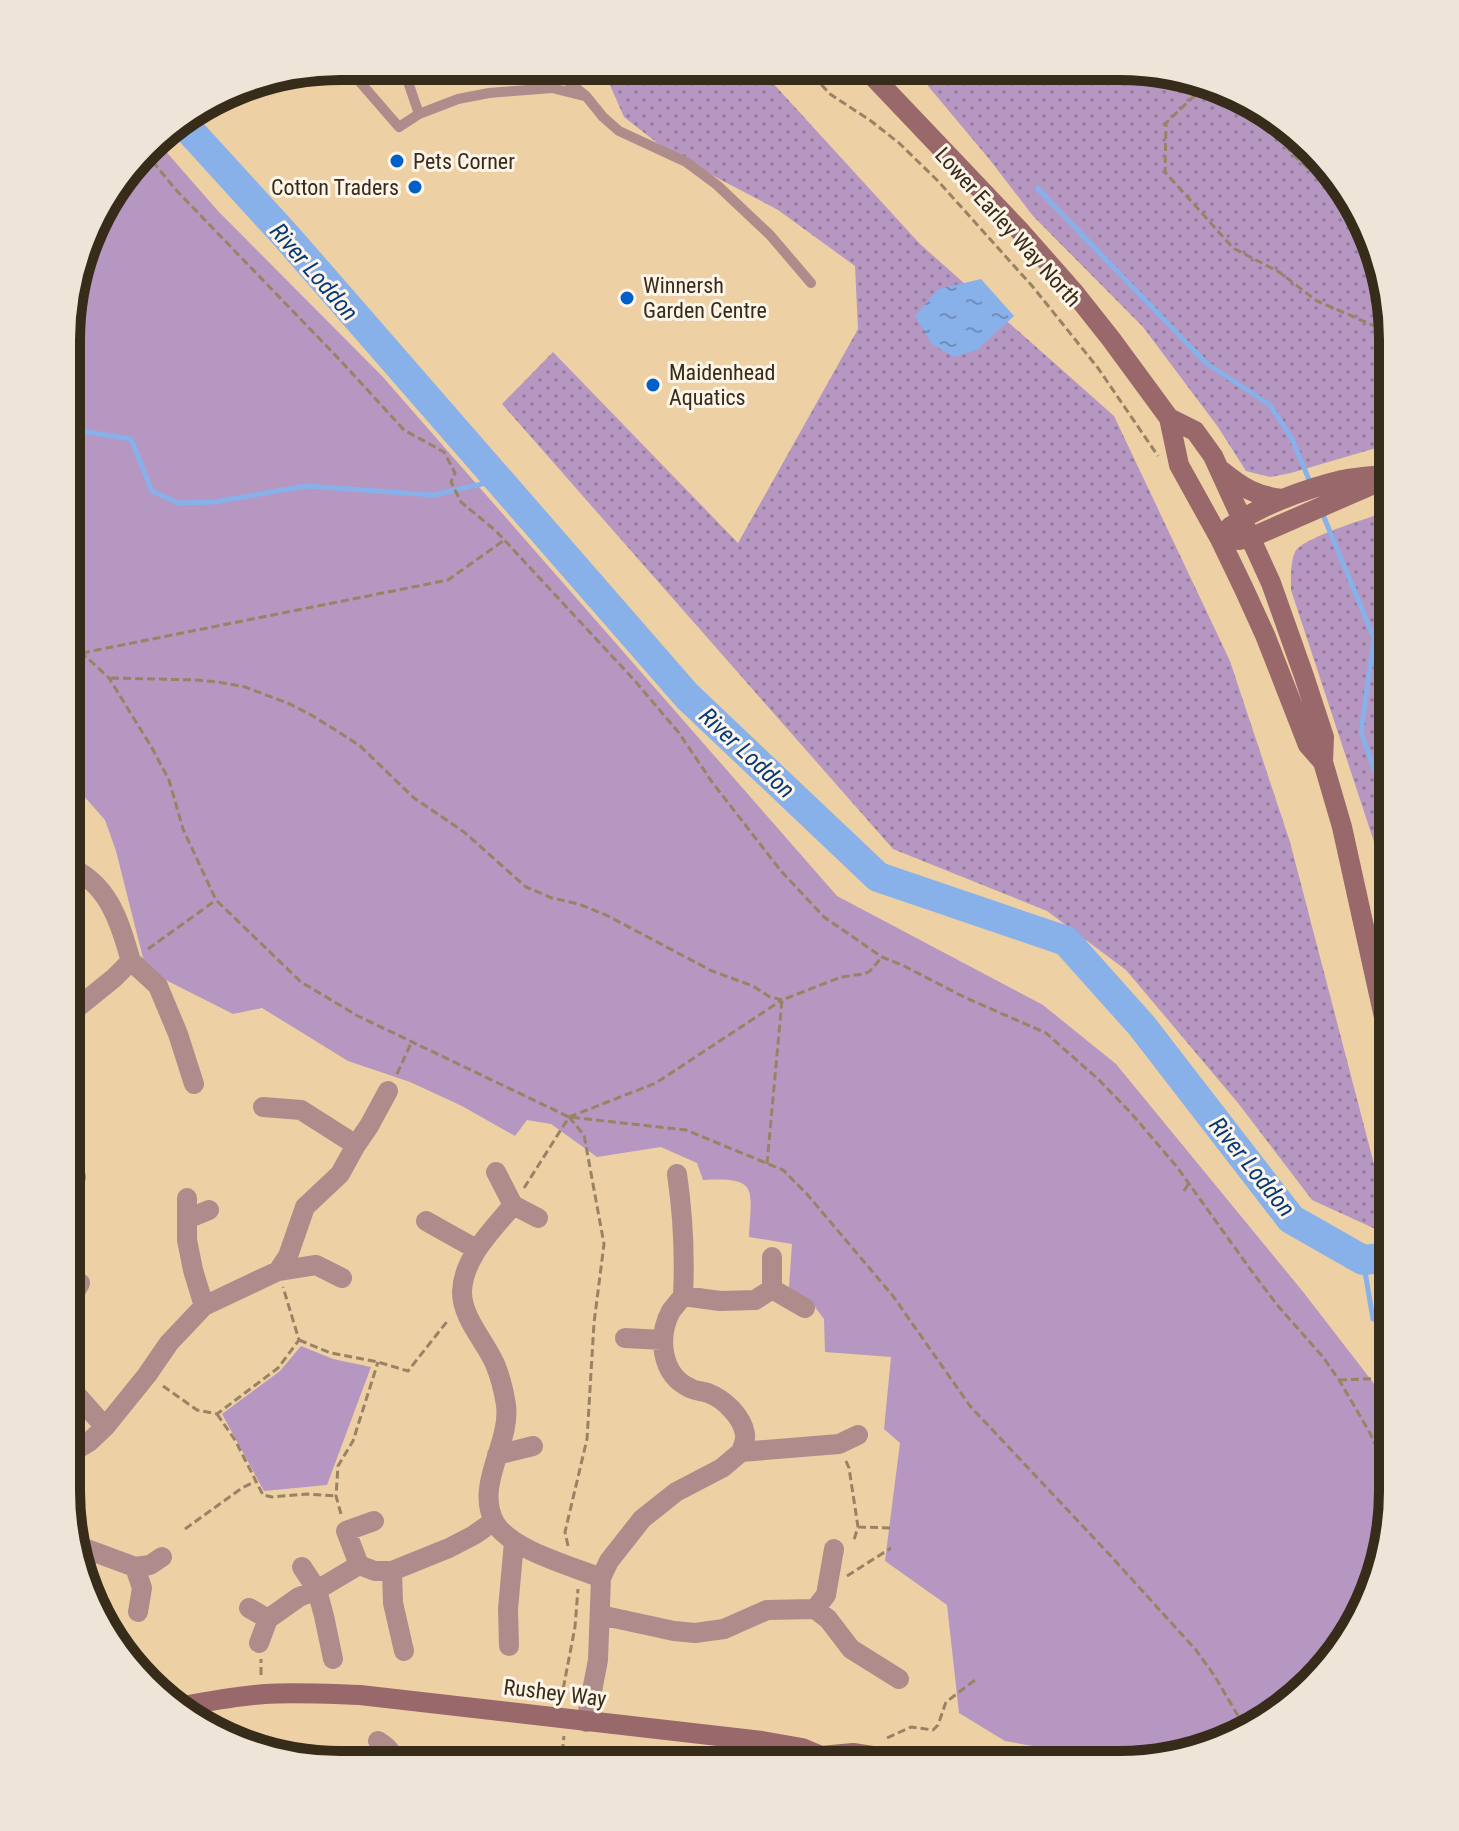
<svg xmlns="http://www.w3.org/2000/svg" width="1459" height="1831" font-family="'Roboto Condensed',sans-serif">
<defs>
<pattern id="grass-dots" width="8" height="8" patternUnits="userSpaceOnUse" patternTransform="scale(2)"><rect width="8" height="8" fill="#b697c1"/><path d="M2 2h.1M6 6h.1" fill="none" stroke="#957b9c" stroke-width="1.8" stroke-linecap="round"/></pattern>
<pattern id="water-ripples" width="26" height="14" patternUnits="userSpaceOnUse" patternTransform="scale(2)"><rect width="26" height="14" fill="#88b0e9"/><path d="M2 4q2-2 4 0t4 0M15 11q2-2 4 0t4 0" fill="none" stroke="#708fbc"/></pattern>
</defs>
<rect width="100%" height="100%" fill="#eed0a5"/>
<path fill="url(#grass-dots)" d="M602 67H758L920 244 1114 416 1230 661 1290 842 1393 1237 1312 1200 1238 1103 1126 970 1047 911 893 849 502 404 553 352 738 543 858 329 855 266 778 210 670 153 624 117Z
M913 68H1155L1272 112 1357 203 1393 339V443L1291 473 1270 477 1246 471 1218 427 1143 327 1033 216 990 160Z
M1393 510V927L1378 854 1291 590C1291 578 1290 564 1295 552 1303 537 1374 516 1393 510Z"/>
<path fill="#b697c1" d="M155 139 218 211 382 376 837 896 1043 1005 1116 1064 1304 1293 1392 1407V1510L1347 1643 1256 1729 1137 1764H1121L1099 1758 1005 1741 959 1713 947 1605 885 1561 900 1443 884 1429 891 1357 825 1352 824 1319 815 1307 789 1287 792 1244 749 1237C751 1189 760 1177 703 1180L697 1163 661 1147 597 1157 551 1124 527 1120 515 1136 462 1106 410 1082 348 1061 262 1008 233 1014 146 970 116 851 105 820 67 777 68 304 102 203Z
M301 1346 333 1359 371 1367 327 1485 264 1491 222 1414 280 1371Z"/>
<path fill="url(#water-ripples)" d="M981 279 1014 316 977 350 954 357 932 344 915 316 938 289Z"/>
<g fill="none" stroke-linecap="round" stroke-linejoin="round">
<path stroke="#88b0e9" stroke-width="5" d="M1037 188 1206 363 1270 405 1292 439 1310 482
M68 429 131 439 152 491 178 503 214 502 306 486 434 495 499 480
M1321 510 1374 638 1361 732 1393 822
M1363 1260 1373 1319 1392 1316"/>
<path stroke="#88b0e9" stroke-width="30" d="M181 121 286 236 687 696 878 877 1066 941 1142 1026 1291 1219 1363 1260 1393 1257"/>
<path stroke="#998364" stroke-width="3" stroke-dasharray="8 4" stroke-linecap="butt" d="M805 67 830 94 871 121 899 143 938 181 1033 287 1098 368 1158 456
M1219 92 1193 97 1166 123 1165 172 1233 248 1279 272 1317 301 1391 333
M1257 107 1275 126 1291 153 1308 168 1327 172
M145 152 176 190 340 360 404 430 444 452 455 473 451 482 461 502 496 531 635 681 679 733 712 782 781 871 824 917 882 957 902 965 964 997 1046 1033 1099 1080 1131 1113 1177 1167 1253 1273 1278 1306 1323 1357 1339 1380 1370 1433 1378 1451 1392 1512
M68 631 82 653 109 678 152 748 169 780 183 829 216 900 301 982 358 1016 569 1117 686 1130 783 1170 806 1193 893 1296 970 1406 1108 1553 1196 1650 1214 1675 1247 1731
M82 653 448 580 503 541
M111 678 197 680 218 682 245 687 290 704 313 716 359 745 414 798 464 832 526 887 552 898 579 904 606 915 712 971 753 986 770 997 782 1000 841 977 864 974 870 971 882 957
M148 949 216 900
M397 1074 412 1041
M767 1164 782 1000
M524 1188 569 1117 656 1083 782 1000
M1184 1191 1189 1183
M299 1340 331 1353 378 1362 408 1371 449 1319
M1339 1380 1392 1378
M163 1386 197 1410 217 1414 278 1368 299 1340 283 1287
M217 1414 235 1440 263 1495 272 1497 307 1494 336 1496
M846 1461 849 1468 858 1527 853 1543
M341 1514 336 1496 338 1466 353 1441 378 1362
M858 1527 894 1528
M185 1529 242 1488 256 1481
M568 1546 565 1532 587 1439 594 1323 604 1244 584 1135 569 1117
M847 1576 891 1548
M261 1675V1659
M561 1700 575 1627 578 1589
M887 1738 911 1727 933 1730 938 1725 946 1702 975 1680
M561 1764 564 1736"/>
<path stroke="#ae8c8c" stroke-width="10" d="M346 66 399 127 419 114 458 99 489 93 552 88 584 96
M406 66V76L419 114
M550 67 586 96 603 117 619 131 686 162 717 185 770 235 811 283"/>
<path stroke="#ae8c8c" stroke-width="20" d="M67 866C109 883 119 921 131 961
M67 1016 114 978 131 961 158 986 178 1034 194 1084
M263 1107 301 1110 356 1145 340 1174 305 1207 288 1256 278 1271
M356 1145 369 1126 388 1091
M496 1172 513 1205
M67 1174 76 1177
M677 1174C683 1215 685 1255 683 1296
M187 1198V1240L193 1270 204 1306
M538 1218 513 1205C493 1230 463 1257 462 1292 462 1318 485 1341 495 1364 500 1376 504 1392 506 1405 511 1444 474 1485 495 1523 511 1550 572 1566 601 1578
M187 1219 209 1210
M426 1221 476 1249
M772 1289 805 1308
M66 1313 71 1299 80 1283
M625 1338 663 1340
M66 1383 105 1427
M741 1452C743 1446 746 1440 745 1434 742 1416 724 1399 708 1393 702 1391 695 1391 690 1388 661 1375 657 1337 671 1311 675 1306 679 1301 683 1296L720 1301 755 1300 772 1289V1257
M497 1455 533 1446
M66 1456 89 1442 105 1427 147 1375 169 1343 204 1306 278 1271 316 1265 342 1278
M81 1547 135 1567 142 1588 138 1612
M359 1565 346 1531 374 1521
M135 1567 150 1565 162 1557
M302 1567 317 1590 324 1616 333 1659
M392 1571 393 1603 404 1651
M249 1608 268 1619
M815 1609 826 1595 834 1549
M600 1615 674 1631 695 1633 724 1629 767 1610 815 1609 828 1619 851 1649 899 1679
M259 1643 268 1619 299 1597 317 1590 359 1565 375 1571H392L449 1548 474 1535 494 1521
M509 1646 508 1609 514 1542
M586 1722 598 1660 601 1578 609 1561 642 1519 676 1492 722 1468 741 1452 839 1444 858 1435
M378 1741C386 1746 395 1754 395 1764
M510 1763V1764"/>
<path stroke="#99686a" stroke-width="20" d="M865 68 1021 232 1073 291 1111 339 1169 418 1179 465 1220 539 1244 589 1265 635 1308 745 1323 762
M1169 418 1195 431 1213 456 1271 583 1304 676 1324 737 1323 762 1342 827 1393 1058
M1222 471C1243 488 1256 496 1283 499
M1230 527C1261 505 1305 489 1342 480 1358 477 1376 476 1393 474
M1239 540 1250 538 1383 480
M177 1707C206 1702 235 1696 265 1694 296 1692 328 1694 360 1695L762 1741 802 1748 821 1756 853 1753 924 1764"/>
</g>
<g fill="#0060c9" stroke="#fef5e8" stroke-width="3">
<circle cx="397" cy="161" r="8"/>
<circle cx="415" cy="187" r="8"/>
<circle cx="627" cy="298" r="8"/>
<circle cx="653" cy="385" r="8"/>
</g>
<g text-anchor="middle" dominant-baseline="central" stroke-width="6" stroke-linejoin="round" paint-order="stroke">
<g font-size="22" fill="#372b1a" stroke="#fef5e8" text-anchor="start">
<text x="413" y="161">Pets Corner</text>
<text x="399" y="187" text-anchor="end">Cotton Traders</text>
<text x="643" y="285">Winnersh<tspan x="643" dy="25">Garden Centre</tspan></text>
<text x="669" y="372">Maidenhead<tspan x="669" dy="25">Aquatics</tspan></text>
</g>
<g font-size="22" fill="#372b1a" stroke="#fef5e8">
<text transform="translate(1008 227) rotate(48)">Lower Earley Way North</text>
<text transform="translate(555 1693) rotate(7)">Rushey Way</text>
</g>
<g font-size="24" font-style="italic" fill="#043a7c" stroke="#fef5e8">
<text transform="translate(314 272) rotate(49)">River Loddon</text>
<text transform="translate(747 753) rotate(43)">River Loddon</text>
<text transform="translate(1252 1167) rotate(51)">River Loddon</text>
</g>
</g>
<path d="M0 0H1459V1831H0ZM340 80H1119A260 260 0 0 1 1379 340V1491A260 260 0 0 1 1119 1751H340A260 260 0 0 1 80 1491V340A260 260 0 0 1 340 80Z" fill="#eee5d8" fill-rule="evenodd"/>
<path fill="none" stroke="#372b1a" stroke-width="10" d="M340 80H1119A260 260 0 0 1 1379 340V1491A260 260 0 0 1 1119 1751H340A260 260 0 0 1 80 1491V340A260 260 0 0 1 340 80Z"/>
</svg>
